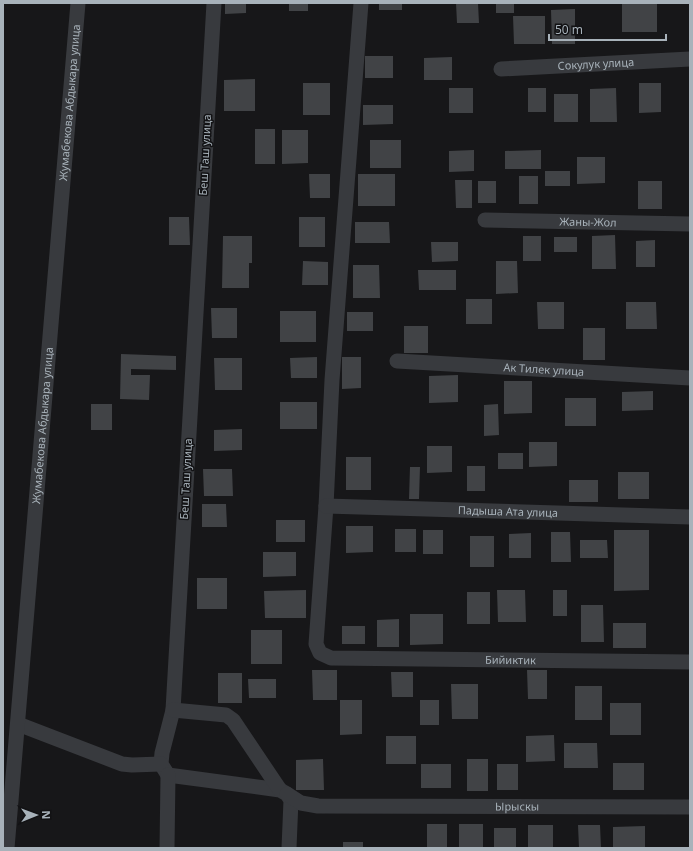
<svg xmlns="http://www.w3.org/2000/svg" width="693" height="851" viewBox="0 0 693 851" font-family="'Noto Sans',sans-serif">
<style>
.building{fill:#414346}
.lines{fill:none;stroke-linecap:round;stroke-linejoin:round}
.minor{stroke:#383a3e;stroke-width:15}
.labels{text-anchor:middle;stroke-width:3;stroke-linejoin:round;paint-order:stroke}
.street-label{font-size:11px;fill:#a8b2ba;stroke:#121214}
</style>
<rect width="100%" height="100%" fill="#171719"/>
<path class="building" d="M225,3H246V13L225,14Z
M289,3H308V11H289Z
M379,3H402V10H379Z
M456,3H478L479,23H457Z
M496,3H514V13H496Z
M622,4H657V32H622Z
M575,9V44H552L551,10Z
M513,16H545V44H514Z
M365,56H393V78H365Z
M452,57V80H424V58Z
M255,79V111H224V80Z
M303,83H330V115H303Z
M639,83H661V112L639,113Z
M449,88H473V113H449Z
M528,88H546V112H528Z
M616,88L617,122H590V89Z
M554,94H578V122H554Z
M363,105H393V124L363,125Z
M255,129H275V164H255Z
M282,130H308V163L282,164Z
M370,140H401V168H370Z
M474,150V171L449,172V151Z
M541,150V169H505V151Z
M577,157H605V183L577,184Z
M545,171H570V186H545Z
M309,174H330V198H310Z
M358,174H395V206H358Z
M519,176H538V204H519Z
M455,180H472V208H456Z
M478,181H496V203H478Z
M638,181H662V209H638Z
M169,217H189L190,245H169Z
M299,217H325V247H299Z
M355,222H389L390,243H355Z
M615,235L616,269H592V236Z
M223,236H252V263H249V288H222Z
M523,236H541V261H523Z
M554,237H577V252H554Z
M655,240V267H636V241Z
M431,242H458V261L432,262Z
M303,261L328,262V285H302Z
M496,261H517L518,293L496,294Z
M353,265H379L380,298H353Z
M418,270H456V290H419Z
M466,299H492V324H466Z
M537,302H564V329H538Z
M626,302H656L657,329H626Z
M211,308H237V338H212Z
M280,311H316V342H280Z
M347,312H373V331H347Z
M404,326H428V353H404Z
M583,328H605V360H583Z
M121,354L176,356V370L131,369V375H150L149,400L120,399Z
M317,357V378H291L290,358Z
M342,357H361V388L342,389Z
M214,358H242V390H215Z
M458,375V402L429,403V376Z
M504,381H532V413L504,414Z
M653,391V410L622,411V392Z
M565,398H596V426H565Z
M280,402H317V429H280Z
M91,404H112V430H91Z
M498,404L499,435L484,436V405Z
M242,429V450L214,451V430Z
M529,442H557V466L529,467Z
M427,446H452V472L427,473Z
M498,453H523V469H498Z
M346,457H371V490H346Z
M467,466H485V491H467Z
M410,467H420L419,499H409Z
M203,469H232L233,496H204Z
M618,472H649V499H618Z
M569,480H598V502H569Z
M202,504H226L227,527H202Z
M276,520H305V542H276Z
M346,526H373V552L346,553Z
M395,529H416V552H395Z
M423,530H443V554H423Z
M614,530H649V590L614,591Z
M551,532H570L571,562H551Z
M531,533V558H509V534Z
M470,536H494V567H470Z
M580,540H607L608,558H580Z
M263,552H296V576L263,577Z
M197,578H227V609H197Z
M306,590V618H265L264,591Z
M497,590H525L526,622H498Z
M553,590H567V616H553Z
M467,592H490V624H467Z
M581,605H603L604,642H581Z
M410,614H443V644L410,645Z
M399,619V647H377V620Z
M613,623H646V648H613Z
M342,626H365V644H342Z
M251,630H282V664H251Z
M312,670H337V700H313Z
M527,670H547V699H528Z
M391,672H413V697H392Z
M218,673H242V703H218Z
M248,679H276V698H249Z
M451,684H478V719H452Z
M575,686H602V720H575Z
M340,700H362V734L340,735Z
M420,700H439V725H420Z
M610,703H641V735H610Z
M554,735L555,761L526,762V736Z
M386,736H416V764H386Z
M564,743H597L598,768H564Z
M323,759L324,790H296V760Z
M467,759H488V791H467Z
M613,763H644V790H613Z
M421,764H451V788H421Z
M497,764H518V790H497Z
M427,824H447V848H427Z
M459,824H483V848H459Z
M528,825H553V848H528Z
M578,825H600L601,848H579Z
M645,826V848H613V827Z
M494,828H516V848H494Z
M343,842H363V848H343Z"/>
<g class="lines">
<g class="minor">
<path d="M214,3L173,710L162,753L161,764L168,775L280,790L287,794L291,800L289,848"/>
<path id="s1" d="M361,3L332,380L326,506L316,644L320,653L331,658L690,662"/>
<path id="s2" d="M501,69L690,59"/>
<path id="s3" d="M485,220L690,224"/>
<path id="s4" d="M397,361L690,378"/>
<path id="s5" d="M326,506L690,517"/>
<path d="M173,710L226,715L233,720L280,790"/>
<path d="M18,724L122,764L132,765L161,764"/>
<path id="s6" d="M287,794L301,803L318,806L690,807"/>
<path id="s7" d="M7,848L78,3"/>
<path d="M167,848L168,775"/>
</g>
</g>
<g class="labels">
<g class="street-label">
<text dy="4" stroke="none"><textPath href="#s2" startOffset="95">Сокулук улица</textPath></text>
<text dy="4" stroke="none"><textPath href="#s7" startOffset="748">Жумабекова Абдыкара улица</textPath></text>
<text transform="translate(205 155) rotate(-87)" y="4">Беш Таш улица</text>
<text dy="4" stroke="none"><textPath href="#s3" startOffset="103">Жаны-Жол</textPath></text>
<text dy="4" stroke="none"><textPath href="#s4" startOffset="147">Ак Тилек улица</textPath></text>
<text dy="4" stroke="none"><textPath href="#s7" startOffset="424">Жумабекова Абдыкара улица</textPath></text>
<text transform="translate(186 479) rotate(-87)" y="4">Беш Таш улица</text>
<text dy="4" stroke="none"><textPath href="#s5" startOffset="182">Падыша Ата улица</textPath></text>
<text dy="4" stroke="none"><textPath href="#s1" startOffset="844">Бийиктик</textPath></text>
<text dy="4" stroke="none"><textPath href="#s6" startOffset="233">Ырыскы</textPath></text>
</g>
</g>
<rect width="693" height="851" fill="none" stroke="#a8b2ba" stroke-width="8"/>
<g transform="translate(36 815) rotate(89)" stroke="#121214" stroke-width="3" paint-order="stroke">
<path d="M0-3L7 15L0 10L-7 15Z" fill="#a8b2ba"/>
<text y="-6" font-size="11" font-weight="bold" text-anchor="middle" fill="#a8b2ba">N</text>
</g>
<path d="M549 34v6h117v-6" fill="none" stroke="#a8b2ba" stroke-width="2"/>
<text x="555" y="34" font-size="12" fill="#a8b2ba" stroke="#121214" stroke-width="3" paint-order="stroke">50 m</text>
</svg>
